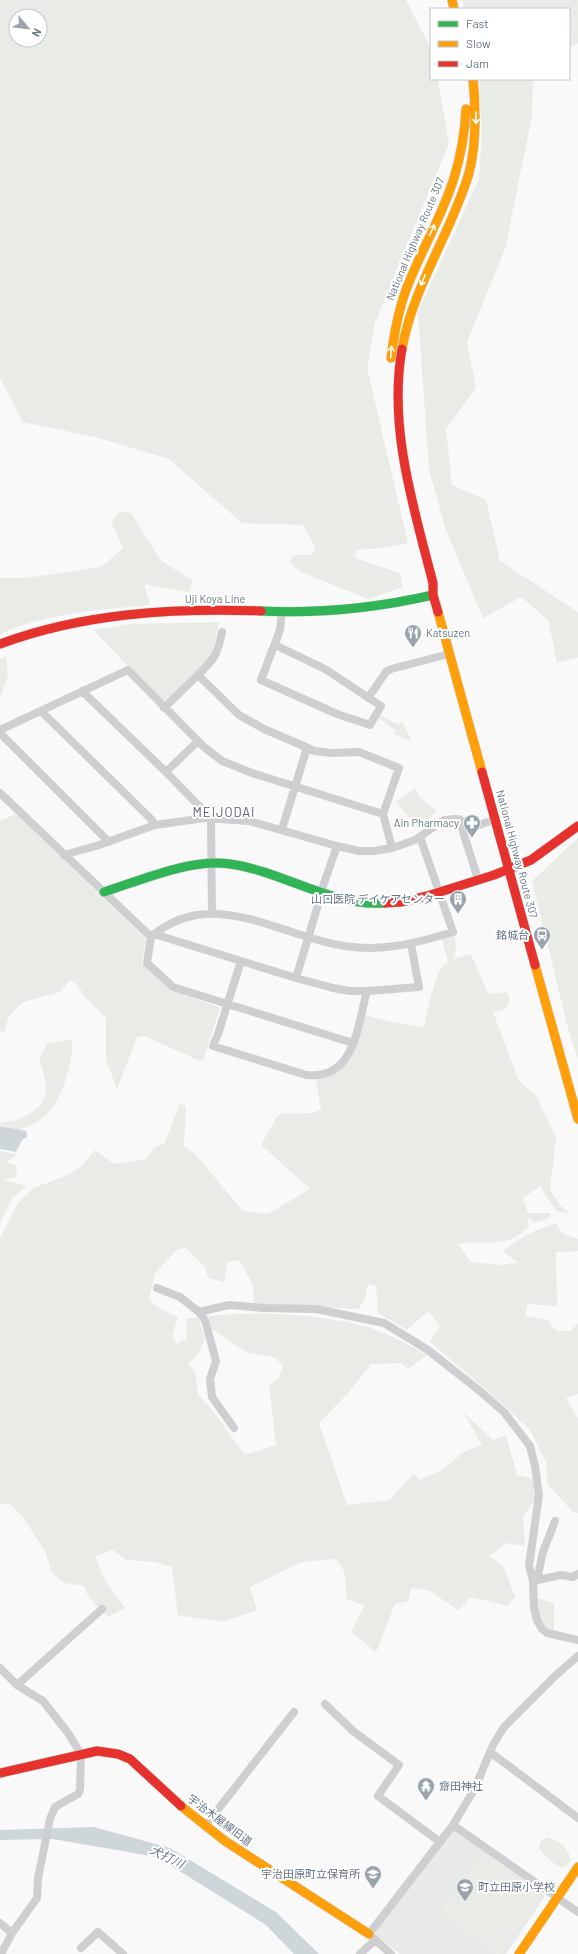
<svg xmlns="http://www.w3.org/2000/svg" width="578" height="1954" viewBox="0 0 578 1954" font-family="Barlow,'Noto Sans JP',sans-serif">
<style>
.built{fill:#e8e9e9}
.green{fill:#e8ebe6;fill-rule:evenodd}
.water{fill:#ced6d9}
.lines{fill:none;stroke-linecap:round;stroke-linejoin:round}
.fast-casing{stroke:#d5d6d7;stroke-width:10}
.slow-casing{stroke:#d5d6d7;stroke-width:10}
.jam-casing{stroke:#d5d6d7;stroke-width:10}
.street{stroke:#cecfd0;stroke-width:8}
.fast{stroke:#30b455;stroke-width:9}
.slow{stroke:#ff9f0a;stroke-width:9}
.jam{stroke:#e5322d;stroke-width:9}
.oneway{stroke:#fff}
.labels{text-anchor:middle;stroke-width:4;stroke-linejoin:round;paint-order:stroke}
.street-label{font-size:11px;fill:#657683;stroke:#fff}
.poi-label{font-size:11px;fill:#657683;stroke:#fff;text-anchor:end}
.water-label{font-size:12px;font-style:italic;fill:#60757c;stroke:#fff}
.quarter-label{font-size:13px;letter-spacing:1px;fill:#57646e;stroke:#fff}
</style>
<rect width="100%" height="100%" fill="#f9f9f9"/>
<path class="built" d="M455,1830L543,1894L545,1896L506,1954H400L376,1935V1931L451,1831Z"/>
<path class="green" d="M0,0H406L431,49V79H438L449,143L375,323L367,368L408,543L383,548L356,550L355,558L400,573L403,587L368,599L299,571L290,562L294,555H312L315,546L303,525L242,523L169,459L99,438L23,422L0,378ZM16,16H40V40H16Z
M462,0H578V43L569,48V9H464Z
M478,79H533L532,116L505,249L467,342L476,388L446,429L452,485L486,500L500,561L578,612V657L557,663L548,620L521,597L483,618L446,530L429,470L418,312L479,179L482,129Z
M120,512L131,513L160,560L193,581L189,592L144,584L150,605C100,610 46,613 0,634V578H26L101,567L123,548L111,522Z
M219,622L211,658L168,700H161L97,634L95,630L129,624Z
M6,656L8,676L0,698V659Z
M378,714L399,725L402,721L412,741L394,734L396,731L376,716Z
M416,788L419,797L437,811L419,828L396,802Z
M16,814L146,939L142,963L172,990L220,1008L203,1060L200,1061L145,1036L137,1037L117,1089L106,1060V1018L85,997L79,987L71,980L60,992L23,1002L9,1016L4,1032L0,1033V821Z
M578,838V1060L568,1028L532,881Z
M455,935L456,949L454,958L448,962L442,939Z
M471,954L488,994L507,992L510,1000L506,1009L493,1012L519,1081L536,1096L556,1137L550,1190L560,1205L570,1214L556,1211L540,1186L523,1198L528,1213H551L550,1218L534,1223L529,1218L527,1220L529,1227C525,1230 521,1234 517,1236C500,1247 477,1239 458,1244L471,1262L500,1265L518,1263L503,1251C519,1237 537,1230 556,1223L563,1234L578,1239V1251L556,1252L557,1306L528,1304L525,1316L548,1320L556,1331H570L578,1323V1394L566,1398L578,1419V1513L573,1512L548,1485L546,1462L530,1430L498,1400L430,1342L440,1326L428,1311L407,1330L378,1313L376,1286L368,1284L364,1301L358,1309L254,1304L253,1285L239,1260L227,1262L224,1282L208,1278L205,1267L186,1248L178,1249L155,1273L149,1298L155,1306L178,1317L172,1336L177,1344L187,1338L186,1319L198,1317L205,1339L198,1355L188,1363L195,1371L198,1395L210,1407L245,1455L276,1445L269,1385L278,1379L283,1367L276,1358L246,1352L210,1328L209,1316C258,1311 339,1314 384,1333C399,1339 413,1348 427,1355L408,1369L401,1363L371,1364L349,1392L319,1423L347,1505L389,1500L414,1474L420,1480L442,1470L464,1452L482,1445L463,1412L493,1440L506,1435L517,1475L534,1479L535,1500L523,1517L525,1546L506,1543L489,1556L503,1566L515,1596L508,1606L471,1597L458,1610L430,1591L411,1588L408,1601L395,1604L376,1652L351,1632L364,1606L347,1599L344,1571L336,1559L302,1562L250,1587L257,1610L224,1622L178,1615L172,1567L155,1562L126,1560L113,1550L95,1556L104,1579L125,1608L108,1617L88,1596L84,1586L65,1583L52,1573L45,1551L22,1516L9,1503L0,1505V1238L18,1203L33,1188L66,1176L82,1166L95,1150L114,1164L146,1159L155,1147L165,1143L180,1103L186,1107L184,1146L195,1154L243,1211L268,1214L310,1189L261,1145L276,1118L280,1114L312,1113L321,1110L316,1079C351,1077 356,1042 365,1015L391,1022L424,1027C426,1015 435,976 442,967C448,960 463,956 471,954Z
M67,1040H72C75,1058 61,1101 48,1113C42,1120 30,1127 21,1129C15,1130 6,1126 0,1125V1122C10,1122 18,1120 27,1115C53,1102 47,1081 39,1058L48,1043Z
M0,1151L16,1154L15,1157L6,1162L15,1165L17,1172L15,1178L3,1179L26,1186L12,1199L0,1223Z
M533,1597L554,1603V1635L542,1629Z
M548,1837C558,1841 569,1848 571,1860L566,1866L559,1867L546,1857L539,1848L541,1841Z
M483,1853L542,1896L500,1954H496L439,1912Z"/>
<path class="water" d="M0,1126L26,1131L27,1137L22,1140L16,1152L0,1149Z
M94,1827L170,1848L276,1912L319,1954H294L266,1925L157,1857L53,1839L0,1840V1830Z"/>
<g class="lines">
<g class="fast-casing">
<path id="fast" d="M261,611C320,614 376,608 433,595
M104,892C142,880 191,858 230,864C282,871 332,907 385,903"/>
</g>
<g class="slow-casing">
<path id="slow" d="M452,0L454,9
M402,349C413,286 451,234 469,173C477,142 476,110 473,79
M391,358C394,334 398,312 406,290C420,252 442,217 454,178C461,155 465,132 466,109
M438,612L482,772
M535,965L578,1119
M181,1806L225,1841L369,1934
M519,1954L578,1867"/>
</g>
<g class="jam-casing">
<path id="jam" d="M402,349C388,427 414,509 433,583V595L438,612
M0,644C84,613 172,608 261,611
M482,772L535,965
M385,903L401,902L427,896L494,875L531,860L578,826
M0,1773L97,1751L118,1754L130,1759L181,1806"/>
</g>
<path class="street" d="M275,645L325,669L381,706L370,725L337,714L261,680L280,630L282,611
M198,675C215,658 217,656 222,632
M82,691L166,772L202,809L205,818
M368,698L386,672L391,669L449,654
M164,708L198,675L239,715L264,729L315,751L331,753L359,752L399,768L383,814L392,848
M41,711L151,819L155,825
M0,730L128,670L204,747L222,761L252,773L383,814
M0,733L109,842
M166,772L198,741
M0,793L151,937
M211,819L212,913
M459,819L478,879
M282,829L307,748
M64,855L99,845L155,825L205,818L249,821L337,846L359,851H374L392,848L415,840L444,820L456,819L479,825L496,819
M321,892L337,846
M154,934L296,978L333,988L350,991H367L419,987L411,944
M241,961L218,1034L213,1046L306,1075C355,1080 357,1027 367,991
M296,978L322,892
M353,1043L173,987L147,963L151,937C212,884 280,937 345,946C383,952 416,943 453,932L420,837
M157,1288L180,1297L199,1312L229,1305L264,1308L316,1309L384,1323L428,1350L481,1392L504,1412L530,1446L535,1466L539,1495L529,1566L533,1581L534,1608L537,1620L542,1629L547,1633L578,1640
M199,1312L205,1320L216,1361L210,1379L212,1397L234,1428
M533,1581L538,1575L543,1552L555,1521
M533,1581L561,1575L573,1577L578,1574
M0,1668L17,1685L43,1701L68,1733L81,1754L80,1789L78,1794L55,1807L50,1819L38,1878L37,1898L12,1933L1,1954
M17,1685L102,1609
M325,1704L353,1731L399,1765L378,1796L440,1842
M490,1752L578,1818
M453,1825L578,1912
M205,1826L294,1712
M0,1923L12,1933
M81,1948L98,1932L123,1954
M360,1954L375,1940
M391,1954L369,1934L453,1825L475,1788L493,1745L504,1727L555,1676L578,1656"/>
<use href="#fast" class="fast"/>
<use href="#slow" class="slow"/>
<use href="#jam" class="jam"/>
</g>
<defs><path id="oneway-shaft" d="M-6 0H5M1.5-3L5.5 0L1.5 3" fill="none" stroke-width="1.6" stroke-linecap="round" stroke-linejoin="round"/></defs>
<g class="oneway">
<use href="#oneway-shaft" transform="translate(476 118) rotate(90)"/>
<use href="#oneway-shaft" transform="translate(432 230) rotate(-65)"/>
<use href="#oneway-shaft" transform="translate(423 280) rotate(113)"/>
<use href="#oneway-shaft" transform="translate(391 352) rotate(-86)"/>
</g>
<defs>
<g id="restaurant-pin" transform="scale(0.9)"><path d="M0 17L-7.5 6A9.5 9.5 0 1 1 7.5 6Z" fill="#99a4ac" stroke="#fff"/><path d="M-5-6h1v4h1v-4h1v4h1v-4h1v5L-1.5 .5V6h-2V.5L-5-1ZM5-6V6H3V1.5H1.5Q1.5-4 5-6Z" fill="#fff"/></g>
<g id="pharmacy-pin" transform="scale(0.9)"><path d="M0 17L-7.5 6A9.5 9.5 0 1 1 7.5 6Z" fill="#99a4ac" stroke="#fff"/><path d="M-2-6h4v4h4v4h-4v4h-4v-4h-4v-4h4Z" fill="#fff"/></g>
<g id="building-pin" transform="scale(0.9)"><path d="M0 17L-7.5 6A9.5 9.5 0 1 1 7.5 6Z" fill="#99a4ac" stroke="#fff"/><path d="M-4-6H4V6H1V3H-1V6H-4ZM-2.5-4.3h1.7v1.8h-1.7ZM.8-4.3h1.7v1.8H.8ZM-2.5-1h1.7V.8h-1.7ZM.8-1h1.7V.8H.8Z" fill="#fff"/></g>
<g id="bus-pin" transform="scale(0.9)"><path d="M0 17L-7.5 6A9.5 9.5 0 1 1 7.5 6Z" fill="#99a4ac" stroke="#fff"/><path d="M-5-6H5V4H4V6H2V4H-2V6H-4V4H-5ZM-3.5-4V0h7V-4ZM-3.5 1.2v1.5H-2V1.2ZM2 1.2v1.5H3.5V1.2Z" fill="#fff"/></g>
<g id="temple-pin" transform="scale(0.9)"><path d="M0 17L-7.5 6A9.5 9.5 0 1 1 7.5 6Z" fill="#99a4ac" stroke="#fff"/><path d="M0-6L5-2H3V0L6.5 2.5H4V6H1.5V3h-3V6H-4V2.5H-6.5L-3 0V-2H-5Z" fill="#fff"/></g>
<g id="school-pin" transform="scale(0.9)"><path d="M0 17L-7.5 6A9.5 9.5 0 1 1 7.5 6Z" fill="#99a4ac" stroke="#fff"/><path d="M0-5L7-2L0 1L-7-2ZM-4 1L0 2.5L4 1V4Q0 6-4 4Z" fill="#fff"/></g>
</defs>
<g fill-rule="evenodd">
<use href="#restaurant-pin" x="413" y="633"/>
<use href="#pharmacy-pin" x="472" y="823"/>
<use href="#building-pin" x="458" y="899"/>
<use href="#bus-pin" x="542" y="935"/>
<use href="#temple-pin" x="426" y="1786"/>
<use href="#school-pin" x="373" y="1874"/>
<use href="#school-pin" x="465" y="1887"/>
</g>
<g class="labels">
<g class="street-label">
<text transform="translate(415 239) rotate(-67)" y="4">National Highway Route 307</text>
<text x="215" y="603">Uji Koya Line</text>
<text transform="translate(517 854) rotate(75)" y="4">National Highway Route 307</text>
<text transform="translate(220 1820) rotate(37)" y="4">宇治木屋線旧道</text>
</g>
<g class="poi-label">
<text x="426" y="637" text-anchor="start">Katsuzen</text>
<text x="459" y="827">Ain Pharmacy</text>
<text x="445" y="903">山口医院 デイケアセンター</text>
<text x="529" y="939">銘城台</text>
<text x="439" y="1790" text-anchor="start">齋田神社</text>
<text x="360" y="1878">宇治田原町立保育所</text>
<text x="478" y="1891" text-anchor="start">町立田原小学校</text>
</g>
<g class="water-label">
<text transform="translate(167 1857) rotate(26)" y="4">犬打川</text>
</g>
<g class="quarter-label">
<text x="224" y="817">MEIJODAI</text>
</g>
</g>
<rect x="430" y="8" width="140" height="72" fill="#ffffff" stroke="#c1c8cd"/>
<rect x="438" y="21" width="20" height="6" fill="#30b455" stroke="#c1c8cd"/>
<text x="466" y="28" font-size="12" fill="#657683">Fast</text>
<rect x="438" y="41" width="20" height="6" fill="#ff9f0a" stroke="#c1c8cd"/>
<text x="466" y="48" font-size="12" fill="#657683">Slow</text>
<rect x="438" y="61" width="20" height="6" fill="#e5322d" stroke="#c1c8cd"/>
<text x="466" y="68" font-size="12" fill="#657683">Jam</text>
<g transform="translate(28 28) rotate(118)"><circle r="19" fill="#ffffff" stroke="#c1c8cd"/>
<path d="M0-3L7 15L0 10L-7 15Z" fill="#99a4ac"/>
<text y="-6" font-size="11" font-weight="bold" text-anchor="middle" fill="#657683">N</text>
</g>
</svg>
